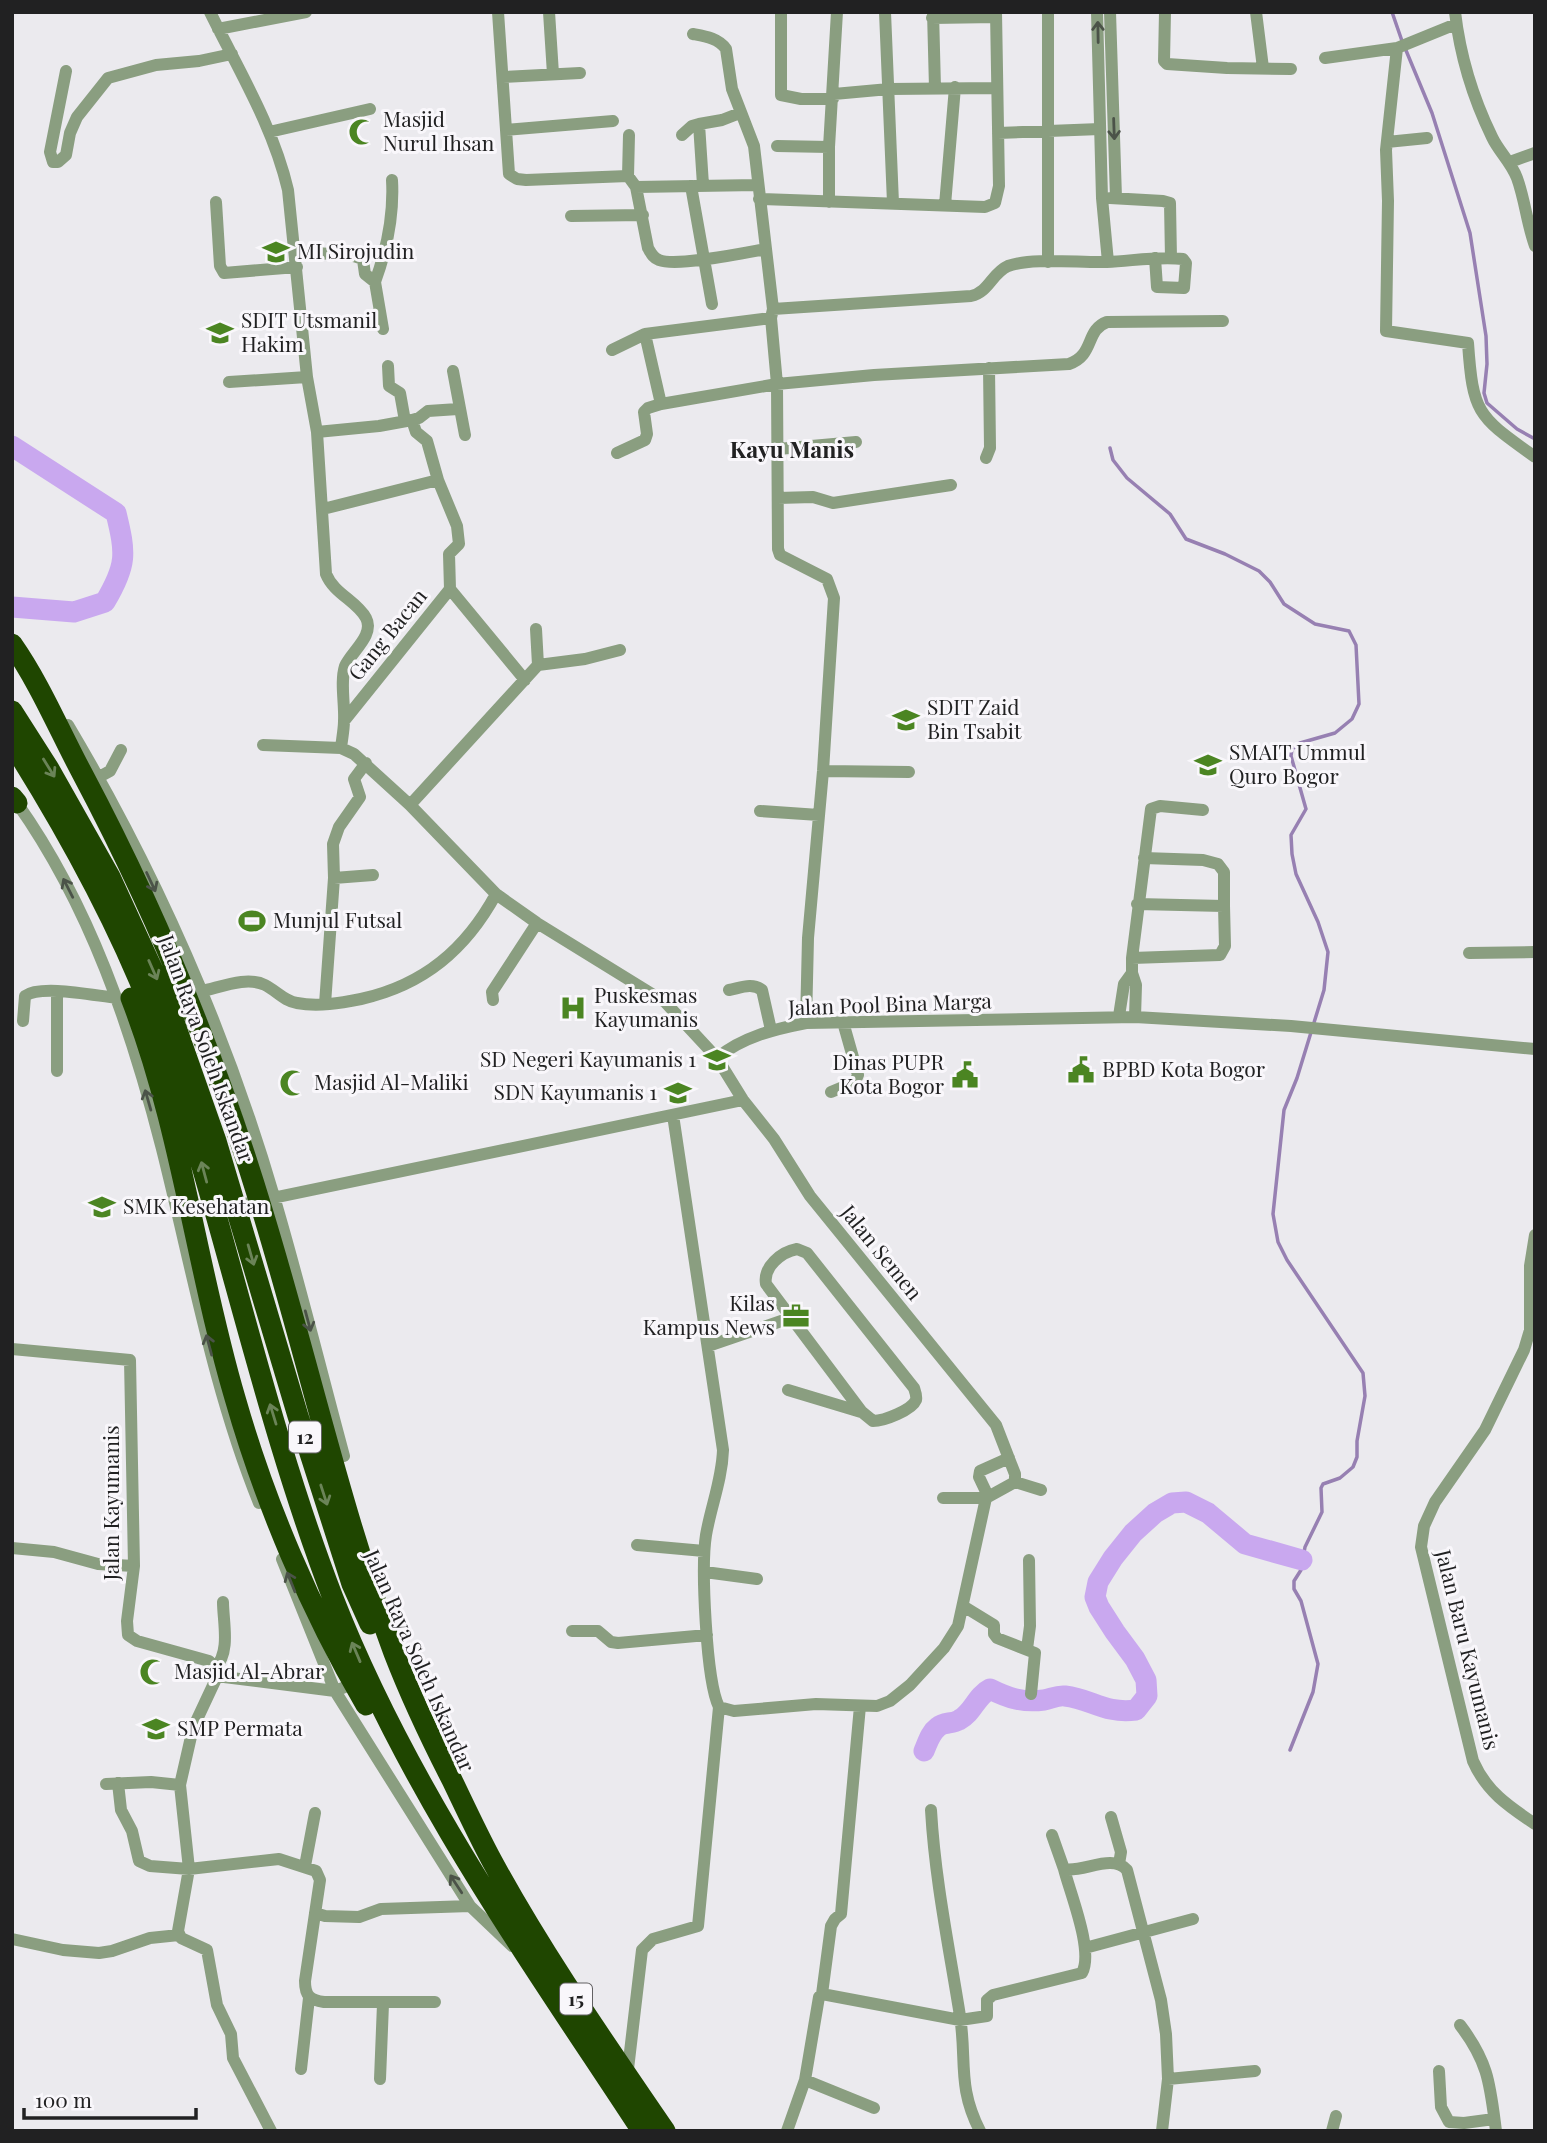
<svg xmlns="http://www.w3.org/2000/svg" width="1547" height="2143" viewBox="0 0 1547 2143" font-family="'Playfair Display',serif">
<style>
.lines{fill:none;stroke-linecap:round;stroke-linejoin:round}
.stream{stroke:#9780b2;stroke-width:3.5}
.river{stroke:#c9a8ef;stroke-width:21}
.street{stroke:#8a9e80;stroke-width:12}
.highway{stroke:#1f4600;stroke-width:21}
.oneway{stroke:#4b5348}
.oneway2{stroke:#6b8458}
.labels{text-anchor:middle;stroke-width:6;stroke-linejoin:round;paint-order:stroke}
.shield{fill:#f9f7fb;stroke:#626163;stroke-width:2}
.shield-label{font-size:19px;font-weight:bold;fill:#212122}
.poi-label{font-size:21px;fill:#212122;stroke:#f9f7fb;text-anchor:start}
.street-label{font-size:21px;fill:#212122;stroke:#f9f7fb}
.neighbourhood-label{font-size:23px;font-weight:bold;fill:#212122;stroke:#f9f7fb}
</style>
<rect width="100%" height="100%" fill="#ebeaee"/>
<g class="lines">
<path class="stream" d="M1392,12L1402,41
M1405,48L1432,113L1470,233L1486,336L1487,364L1484,393L1487,403L1517,429L1535,439
M1110,448L1113,460L1127,478L1170,514L1186,539L1225,554L1259,571L1270,582L1284,604L1315,624L1349,631L1356,645L1359,704L1352,719L1335,733L1300,743L1292,749L1291,756L1306,809L1291,835L1292,854L1296,874L1318,922L1328,952L1324,990L1297,1078L1284,1110L1273,1214L1278,1242L1287,1260L1363,1373L1365,1396L1357,1441V1457L1353,1467L1340,1478L1323,1484L1321,1488L1322,1512L1305,1547L1301,1570L1294,1581V1589L1301,1601L1318,1664L1313,1692L1290,1750"/>
<path class="river" d="M12,446L116,513C126,554 127,565 105,602L74,612L12,607
M924,1751C928,1742 930,1733 938,1727C944,1722 952,1724 959,1720C973,1713 976,1696 990,1689C1008,1698 1023,1703 1044,1700C1051,1699 1057,1695 1065,1696C1092,1699 1104,1714 1136,1710L1147,1696L1146,1680L1135,1659L1115,1632L1099,1607L1095,1597L1098,1582L1113,1558L1133,1533L1155,1513L1172,1503L1186,1502L1208,1513L1245,1544L1302,1560"/>
<path class="street" d="M210,12C239,71 273,126 288,190L307,377L317,432L326,574C334,594 357,601 366,618C375,635 351,652 345,666C340,682 345,704 344,721C344,729 342,739 341,748
M498,12L509,174L517,179L526,180L628,176
M549,12L553,74
M781,12V95L801,99H833
M885,12L893,203
M933,12L935,88
M1048,12V262
M1097,12L1102,198L1108,262
M1110,12L1116,198
M1165,12L1164,61L1167,64L1227,68L1291,69
M1256,12L1263,68
M1455,12C1460,55 1473,98 1492,137C1499,152 1511,162 1517,178C1525,200 1527,224 1535,246
M932,18L996,17
M218,29L306,12
M693,34C704,36 719,38 726,49L732,89L754,146L773,309L771,318L777,384L778,549L780,555L827,579L834,598L823,771L808,938L806,1023
M1397,48L1386,150L1388,201L1386,331L1468,343C1473,415 1478,416 1535,457
M1325,58L1397,48L1456,24
M66,71L50,152L53,162H58L66,155L70,133L77,117L108,78L156,65L199,61L232,54
M503,77L580,73
M834,94L889,89L996,88
M506,130L613,121
M269,132L370,109
M998,133L1100,129
M629,135L628,176L636,187L757,185
M682,135L692,126L699,124
M1387,142L1427,138
M777,146L829,147
M1510,162L1535,153
M703,185L699,124L722,120L740,113
M691,186L712,304
M636,187L648,248C651,253 653,258 659,260C677,267 744,253 766,249
M1110,198L1163,201L1170,203L1171,258
M759,199L985,207L995,203L999,186L996,12
M216,202L220,266L224,273L297,267
M829,202V147L837,12
M945,205L955,87
M571,216L643,215
M295,254C312,254 351,251 363,260L365,274L375,282L383,329
M375,282C387,249 394,215 392,180
M773,309L971,296C989,292 992,273 1008,266C1033,257 1079,263 1107,262C1132,261 1158,256 1183,259L1186,263L1184,288L1157,287L1155,258
M771,318L645,334L661,404L777,384L874,375L1069,364C1095,355 1085,330 1107,322L1223,321
M612,350L645,334
M388,366L389,386L400,393L405,421
M453,371L465,435
M229,382L307,377
M412,420L419,418L428,411L458,409
M317,432L379,426L412,420L416,432L427,441L438,480
M778,449L856,442
M617,453L645,440L647,434L644,412L648,408L661,404
M986,458L990,448L989,368
M778,498L813,497L833,503L951,485
M323,509L438,480L457,526L459,544L449,554L450,589L344,721
M450,589L525,680
M536,629L538,665
M68,725C156,873 227,1035 275,1200C300,1285 321,1371 344,1456L327,1458
M263,745L341,748L354,754L410,805L496,894L537,923L665,1002L717,1058
M823,771L909,772
M99,777L110,771L121,750
M17,803C90,906 131,1028 162,1149C192,1268 213,1389 259,1503
M410,805L538,665L585,659L620,650
M760,811L819,815
M334,878L373,875
M1137,904L1224,906V872L1218,864L1203,860L1144,858
M1469,953L1535,952
M1132,958L1220,955L1225,946L1224,906
M729,990C740,988 752,982 762,990L771,1030
M202,991C221,987 247,976 265,985C277,991 284,1001 297,1003C318,1007 341,1003 361,999C424,985 466,949 496,894
M57,992V1071
M493,1000L492,992L537,923
M325,1004L334,878L333,844L339,827L360,797L354,779L366,763
M1119,1016L1124,984L1132,973
M1135,1017L1136,985L1132,973V958L1151,809L1160,806L1203,810
M23,1021L25,996C41,984 96,996 117,998
M831,1092L855,1082L858,1075L843,1022
M230,1207L743,1100
M1535,1235L1530,1266V1330L1524,1350L1485,1430L1435,1502L1424,1526L1421,1547L1473,1761C1486,1791 1508,1806 1535,1824
M797,1249L807,1253L914,1388C915,1391 917,1396 916,1400C912,1410 884,1421 873,1421L862,1412L766,1284C763,1267 781,1252 797,1249Z
M708,1346L790,1318
M12,1349L130,1360L134,1566L127,1621L128,1635L137,1641L209,1661L215,1668V1681L193,1728L180,1785L189,1869L178,1931L181,1938L207,1950L217,2005L231,2034L233,2058L271,2131
M788,1390L861,1412
M1015,1482L1041,1490
M988,1496L979,1477L980,1471L1009,1458
M943,1498H986
M637,1545L704,1551
M12,1548L54,1552L98,1564L134,1566
M282,1559L335,1691L470,1906L512,1946
M705,1572L757,1579
M963,1606L994,1625V1634L997,1638L1035,1653L1031,1694
M572,1631H598L611,1642L618,1643L707,1635
M1027,1649L1030,1626L1029,1560
M215,1668C231,1652 223,1622 223,1602
M216,1676L335,1691L360,1681
M719,1707L734,1711L816,1704L877,1706L890,1701L910,1685L944,1648L958,1626L986,1498L1015,1482V1474L996,1425L810,1196L774,1139L743,1100L717,1058C742,1037 775,1029 806,1023L1135,1017L1291,1026L1535,1049
M118,1783L121,1810L132,1831L139,1861L150,1866L189,1869L279,1859L316,1871L320,1880L305,1981C305,1996 310,2000 324,2002H435
M106,1784L151,1782L180,1785
M931,1810C935,1880 949,1947 960,2016C967,2061 957,2086 980,2131
M1111,1817L1121,1852L1119,1864
M1052,1835L1064,1869C1083,1873 1112,1853 1127,1870L1161,2000L1166,2034L1168,2079L1162,2131
M305,1866L315,1813
M315,1913L325,1916L359,1917L381,1909L470,1906
M12,1939L63,1950L99,1953L112,1951L150,1938L179,1935
M1085,1948L1193,1919
M822,1994L831,1926L835,1919L841,1914L860,1706
M1460,2025C1489,2063 1490,2085 1496,2131
M301,2069L309,1998
M628,2069L642,1950L653,1939L698,1926L719,1707C706,1681 701,1566 706,1535C711,1506 722,1480 723,1450L673,1115
M1439,2071L1441,2107L1449,2122L1464,2123L1494,2119
M380,2079L383,2004
M1168,2079L1255,2071
M805,2080L874,2108
M787,2131L805,2080L819,1997L822,1994L960,2020L987,2016V2000L993,1995L1082,1973C1094,1951 1070,1893 1064,1869
M1332,2131L1336,2116"/>
<path class="highway" d="M12,644C40,684 59,730 82,773C157,914 217,1060 263,1213C308,1360 340,1509 394,1653C411,1697 431,1739 452,1780C465,1807 478,1835 492,1861C543,1955 605,2043 665,2131
M12,711L49,769L110,877L166,999L216,1141L298,1416L352,1584L370,1624
M12,743C65,827 115,917 151,1009C177,1076 196,1146 216,1215C252,1343 285,1474 333,1598C408,1790 530,1960 642,2131
M12,797L17,803
M131,998C181,1126 196,1266 235,1398C265,1503 311,1611 366,1705"/>
</g>
<defs><path id="oneway-shaft" d="M-6 0H5M1.5-3L5.5 0L1.5 3" fill="none" stroke-width="1.6" stroke-linecap="round" stroke-linejoin="round" transform="scale(1.75)"/></defs>
<g class="oneway">
<use href="#oneway-shaft" transform="translate(1098 32) rotate(-91)"/>
<use href="#oneway-shaft" transform="translate(1114 129) rotate(88)"/>
<use href="#oneway-shaft" transform="translate(151 882) rotate(65)"/>
<use href="#oneway-shaft" transform="translate(68 888) rotate(-117)"/>
<use href="#oneway-shaft" transform="translate(148 1100) rotate(-106)"/>
<use href="#oneway-shaft" transform="translate(308 1321) rotate(75)"/>
<use href="#oneway-shaft" transform="translate(209 1345) rotate(-105)"/>
<use href="#oneway-shaft" transform="translate(291 1582) rotate(-112)"/>
<use href="#oneway-shaft" transform="translate(456 1884) rotate(-123)"/>
</g>
<g class="oneway2">
<use href="#oneway-shaft" transform="translate(49 768) rotate(58)"/>
<use href="#oneway-shaft" transform="translate(153 970) rotate(66)"/>
<use href="#oneway-shaft" transform="translate(204 1172) rotate(-105)"/>
<use href="#oneway-shaft" transform="translate(251 1255) rotate(74)"/>
<use href="#oneway-shaft" transform="translate(273 1414) rotate(-107)"/>
<use href="#oneway-shaft" transform="translate(324 1495) rotate(72)"/>
<use href="#oneway-shaft" transform="translate(356 1652) rotate(-113)"/>
</g>
<defs>
<g id="mosque-bare" transform="scale(2.1)"><path d="M3.5-4.9A6 6 0 1 0 3.5 4.9A5 5 0 1 1 3.5-4.9Z" fill="#4b8522" stroke="#f9f7fb" stroke-width="2.5" paint-order="stroke"/></g>
<g id="school-bare" transform="scale(2.1)"><path d="M0-5L7-2L0 1L-7-2ZM-4 1L0 2.5L4 1V4Q0 6-4 4Z" fill="#4b8522" stroke="#f9f7fb" stroke-width="2.5" paint-order="stroke"/></g>
<g id="stadium-bare" transform="scale(2.1)"><path d="M0-5a6.5 5 0 1 0 0 10a6.5 5 0 1 0 0-10ZM-3.5-1.8h7v3.6h-7Z" fill="#4b8522" stroke="#f9f7fb" stroke-width="2.5" paint-order="stroke"/></g>
<g id="hospital-bare" transform="scale(2.1)"><path d="M-5-5h3v3.5h4V-5h3V5h-3V1.5h-4V5h-3Z" fill="#4b8522" stroke="#f9f7fb" stroke-width="2.5" paint-order="stroke"/></g>
<g id="civic-bare" transform="scale(2.1)"><path d="M-.6-6.5H3V-4.5H.6V-3L4-1V1h2V6H-6V1h2V-1L-.6-3ZM-1.2 2.5V6h2.4V2.5Z" fill="#4b8522" stroke="#f9f7fb" stroke-width="2.5" paint-order="stroke"/></g>
<g id="office-bare" transform="scale(2.1)"><path d="M-6-3h4V-5.5h4V-3h4V5H-6ZM-1-4.5V-3h2v-1.5ZM-6 0V1H6V0Z" fill="#4b8522" stroke="#f9f7fb" stroke-width="2.5" paint-order="stroke"/></g>
</defs>
<g fill-rule="evenodd">
<use href="#mosque-bare" x="362" y="132"/>
<use href="#school-bare" x="276" y="252"/>
<use href="#school-bare" x="220" y="333"/>
<use href="#school-bare" x="906" y="720"/>
<use href="#school-bare" x="1208" y="765"/>
<use href="#stadium-bare" x="252" y="921"/>
<use href="#hospital-bare" x="573" y="1008"/>
<use href="#school-bare" x="717" y="1060"/>
<use href="#civic-bare" x="1081" y="1070"/>
<use href="#civic-bare" x="965" y="1075"/>
<use href="#mosque-bare" x="293" y="1083"/>
<use href="#school-bare" x="678" y="1093"/>
<use href="#school-bare" x="102" y="1207"/>
<use href="#office-bare" x="796" y="1316"/>
<use href="#mosque-bare" x="153" y="1672"/>
<use href="#school-bare" x="156" y="1729"/>
</g>
<g class="labels">
<g class="shield">
<rect x="289" y="1421.5" width="32" height="31" rx="5"/>
<rect x="560" y="1983.5" width="32" height="31" rx="5"/>
</g>
<g class="shield-label">
<text x="305" y="1444">12</text>
<text x="576" y="2006">15</text>
</g>
<g class="poi-label">
<text x="383" y="127">Masjid<tspan x="383" dy="24">Nurul Ihsan</tspan></text>
<text x="297" y="259">MI Sirojudin</text>
<text x="241" y="328">SDIT Utsmanil<tspan x="241" dy="24">Hakim</tspan></text>
<text x="927" y="715">SDIT Zaid<tspan x="927" dy="24">Bin Tsabit</tspan></text>
<text x="1229" y="760">SMAIT Ummul<tspan x="1229" dy="24">Quro Bogor</tspan></text>
<text x="273" y="928">Munjul Futsal</text>
<text x="594" y="1003">Puskesmas<tspan x="594" dy="24">Kayumanis</tspan></text>
<text x="696" y="1067" text-anchor="end">SD Negeri Kayumanis 1</text>
<text x="944" y="1070" text-anchor="end">Dinas PUPR<tspan x="944" dy="24">Kota Bogor</tspan></text>
<text x="1102" y="1077">BPBD Kota Bogor</text>
<text x="314" y="1090">Masjid Al-Maliki</text>
<text x="657" y="1100" text-anchor="end">SDN Kayumanis 1</text>
<text x="123" y="1214">SMK Kesehatan</text>
<text x="775" y="1311" text-anchor="end">Kilas<tspan x="775" dy="24">Kampus News</tspan></text>
<text x="174" y="1679">Masjid Al-Abrar</text>
<text x="177" y="1736">SMP Permata</text>
</g>
<g class="street-label">
<text transform="translate(388 635) rotate(-51)" y="7">Gang Bacan</text>
<text transform="translate(890 1005) rotate(-2)" y="7">Jalan Pool Bina Marga</text>
<text transform="translate(206 1049) rotate(70)" y="7">Jalan Raya Soleh Iskandar</text>
<text transform="translate(881 1253) rotate(51)" y="7">Jalan Semen</text>
<text transform="translate(112 1503) rotate(-90)" y="7">Jalan Kayumanis</text>
<text transform="translate(1467 1650) rotate(76)" y="7">Jalan Baru Kayumanis</text>
<text transform="translate(419 1661) rotate(66)" y="7">Jalan Raya Soleh Iskandar</text>
</g>
<g class="neighbourhood-label">
<text x="792" y="458">Kayu Manis</text>
</g>
</g>
<rect width="1547" height="2143" fill="none" stroke="#212122" stroke-width="28"/>
<path d="M24 2108v10h172v-10" fill="none" stroke="#212122" stroke-width="3.5"/>
<text x="35" y="2108" font-size="21" fill="#212122" stroke="#f9f7fb" stroke-width="5" paint-order="stroke">100 m</text>
</svg>
